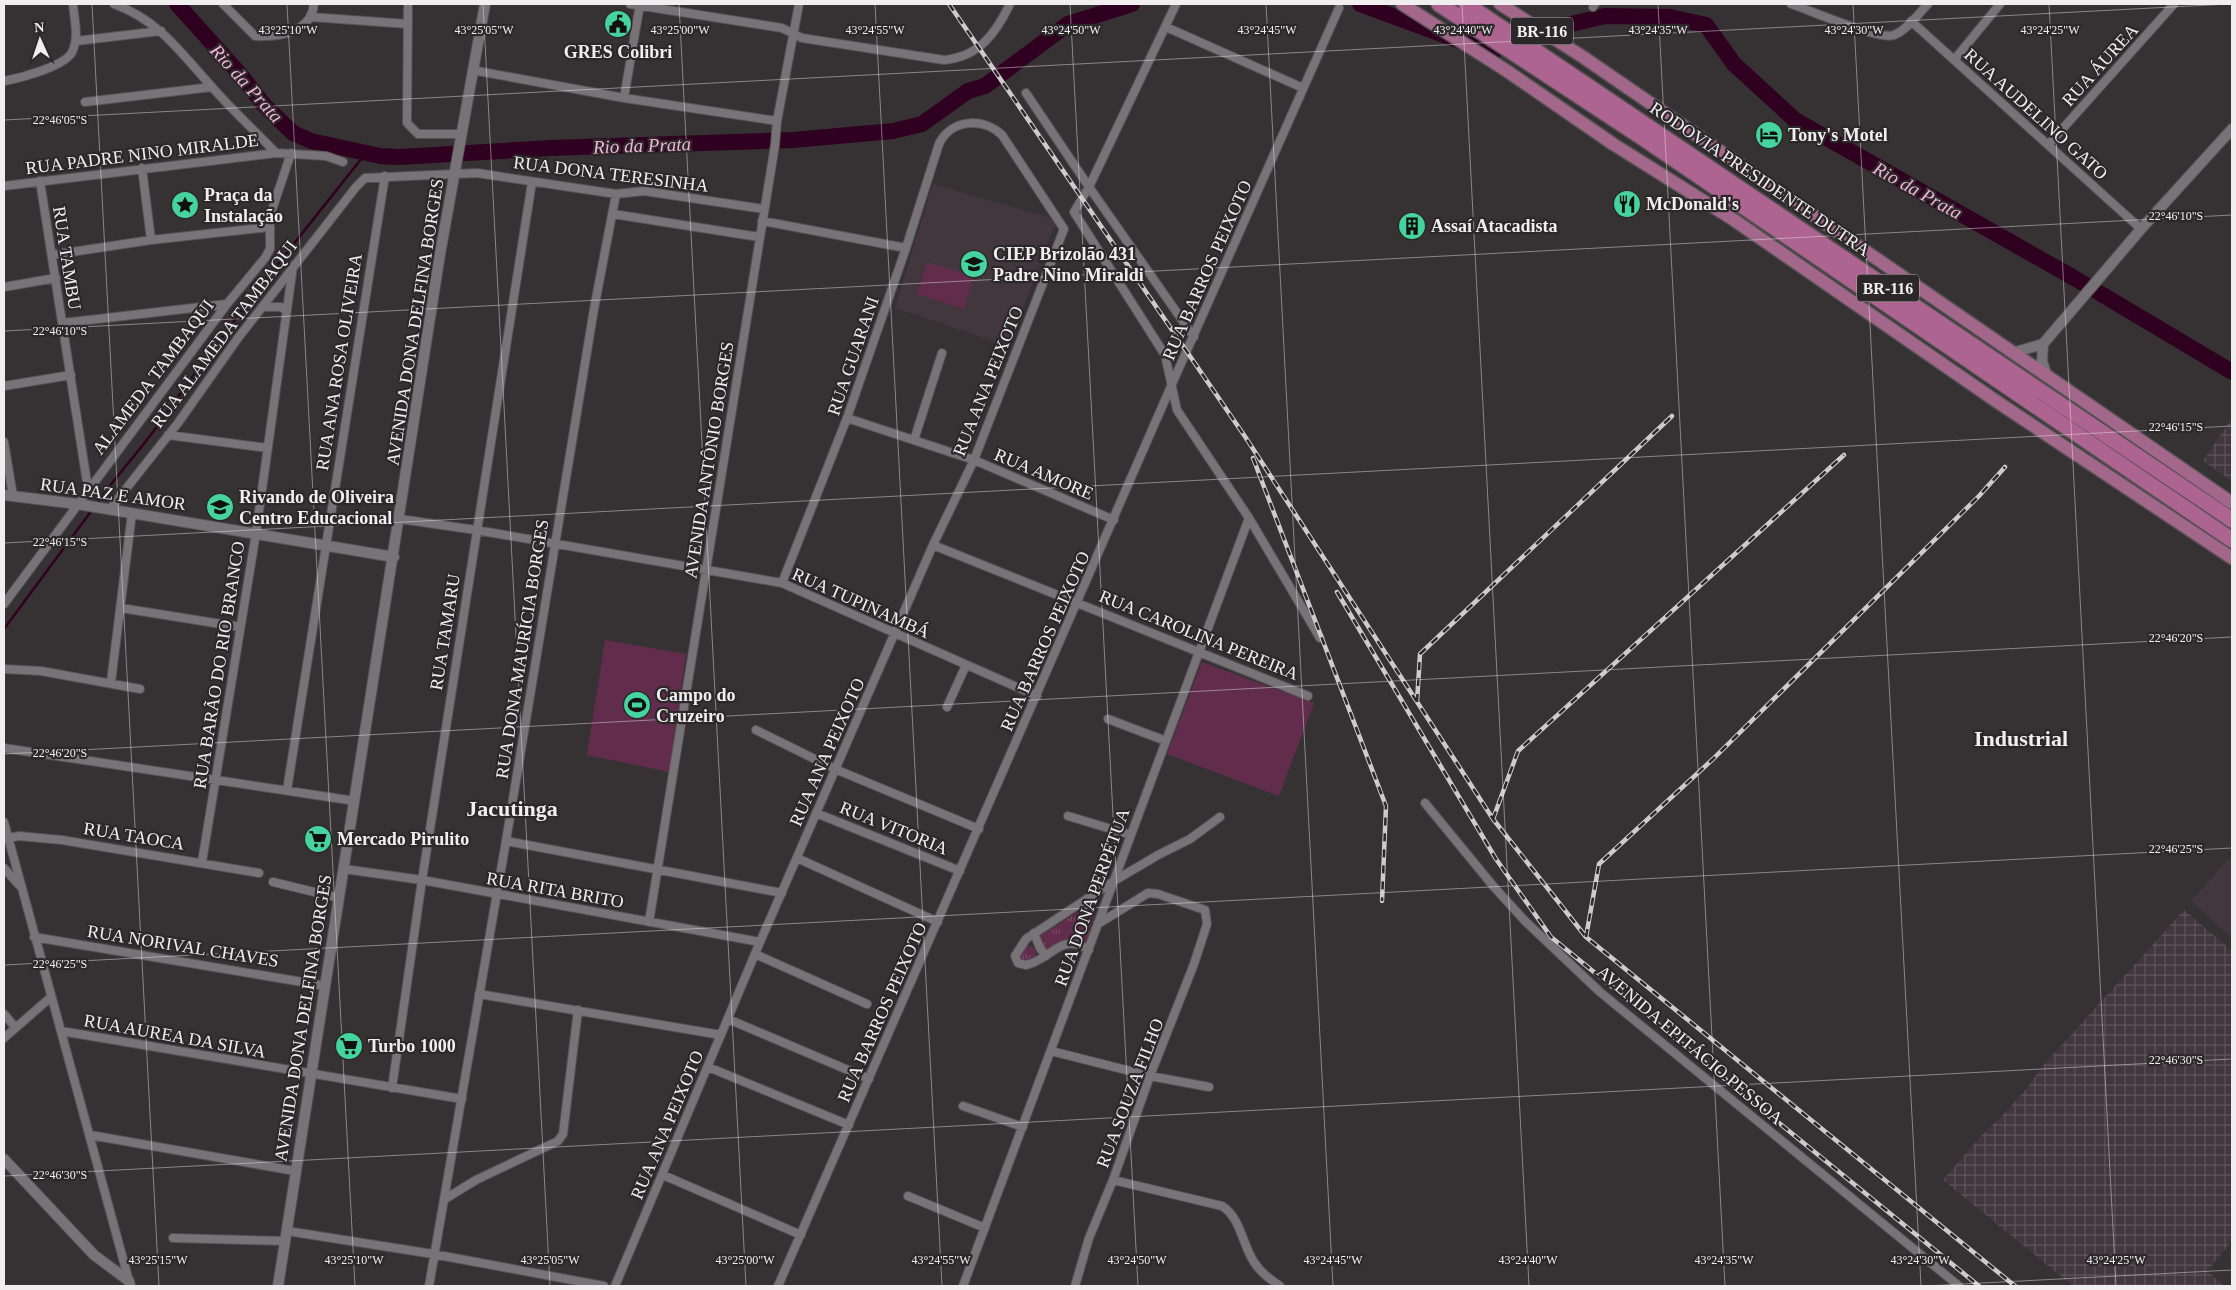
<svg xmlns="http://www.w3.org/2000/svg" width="2236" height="1290" viewBox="0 0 2236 1290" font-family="Georgia,serif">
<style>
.built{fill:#42373d}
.industrial{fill:url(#industrial-grid)}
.grass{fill:url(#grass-tufts)}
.garden{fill:#622c4d}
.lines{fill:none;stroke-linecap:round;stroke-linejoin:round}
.stream{stroke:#300021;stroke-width:2.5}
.river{stroke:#300021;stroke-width:16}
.minor-casing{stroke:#555153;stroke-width:10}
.tertiary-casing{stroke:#555153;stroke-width:12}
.trunk-casing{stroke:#555153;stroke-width:15}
.motorway-casing{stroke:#555153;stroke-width:18}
.minor{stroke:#787376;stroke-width:8}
.tertiary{stroke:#787376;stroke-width:10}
.trunk{stroke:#a3678b;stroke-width:12}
.motorway{stroke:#ae6490;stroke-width:15}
.rail-casing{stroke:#cecbcd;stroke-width:4.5}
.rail{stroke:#2c282a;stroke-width:2.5;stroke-dasharray:8;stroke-linecap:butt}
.ticks{fill:none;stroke:#f1eef0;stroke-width:1;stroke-opacity:0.45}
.labels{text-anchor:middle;stroke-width:4.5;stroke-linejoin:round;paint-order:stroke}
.shield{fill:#2c282a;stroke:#b6b3b5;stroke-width:1}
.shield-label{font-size:16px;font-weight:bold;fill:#f1eef0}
.poi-label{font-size:18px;font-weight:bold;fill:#f1eef0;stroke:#2c282a;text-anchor:start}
.street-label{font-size:18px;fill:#f1eef0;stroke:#2c282a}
.water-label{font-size:19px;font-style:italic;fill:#f3b2d7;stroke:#2c282a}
.district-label{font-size:22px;font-weight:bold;fill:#f1eef0;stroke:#2c282a}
.ticks-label{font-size:12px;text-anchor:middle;fill:#f1eef0;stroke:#2c282a;stroke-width:4.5;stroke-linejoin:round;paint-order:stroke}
</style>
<defs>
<pattern id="industrial-grid" width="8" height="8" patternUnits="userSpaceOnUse" patternTransform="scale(1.25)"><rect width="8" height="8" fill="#42373d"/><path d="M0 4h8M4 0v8" fill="none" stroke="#5e5459"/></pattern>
<pattern id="grass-tufts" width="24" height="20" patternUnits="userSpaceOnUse" patternTransform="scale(1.25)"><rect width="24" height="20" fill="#622c4d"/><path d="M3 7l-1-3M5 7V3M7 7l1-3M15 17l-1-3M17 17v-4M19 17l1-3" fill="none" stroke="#794b67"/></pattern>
</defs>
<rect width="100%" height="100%" fill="#363234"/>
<path class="built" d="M933,184L1057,220L1008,346L895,308Z
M2232,855V938L2191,901Z"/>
<path class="industrial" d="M2232,418V481L2203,461Z
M2184,910L2232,951V1241L2207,1271L2224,1286H2073L1943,1180L1982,1135L2002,1116L2028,1087L2042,1067Z"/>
<path class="grass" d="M1100,898L1085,945C1068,934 1061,950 1045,951L1039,939L1040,936Z
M1020 954a8 8 0 1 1 16 0a8 8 0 1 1-16 0Z"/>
<path class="garden" d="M927,262L974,276L964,309L917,294Z
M605,640L686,654L669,772L587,755Z
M1202,662L1314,703L1279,796L1167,754Z"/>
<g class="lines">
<path class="stream" d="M97,503C116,476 139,452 158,425C223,332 295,242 366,153
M4,629L92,510"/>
<path class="river" d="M177,4L239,73L264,105L293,133L311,141L380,156L400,157L550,148L793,140L893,131L922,124L968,91L985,86L1068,24L1132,4
M1360,4L1490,52L1546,30L1605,16L1670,17L1706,25L1734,64L1795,120L2076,279L2232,372"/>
<g class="minor-casing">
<path id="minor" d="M114,4C160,21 180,52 212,87C232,110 255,131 276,153
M223,4L255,36C279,37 311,33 314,4
M408,4L407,123L418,134H462
M630,4L782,28L802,38L944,60C979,57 996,33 1010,4
M1176,4L1089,187L1074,212L1165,355L1177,410L1249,518L1320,638
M1791,4C1810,10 1879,41 1894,35C1907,30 1919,13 1928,4
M1593,7L1595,4
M311,17L408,24
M1911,21L2141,229
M1166,27L1303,88
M76,41L161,31
M1954,60L2000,4
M472,70L624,98L777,121
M4,81C20,78 68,66 73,50C79,36 74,18 73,4
M1026,93L1089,187L1194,337
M624,98L640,4
M85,102L212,87
M2048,145L2174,4
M142,168L151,240
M40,181L88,489
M4,186L276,153L326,156L343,162
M613,214L759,237
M762,221L906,248
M52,255L151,240L269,227
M4,287L56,278
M262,307H281L287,311
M63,323L227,304
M4,386L71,375
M847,418L974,460L1114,520
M168,435L268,448
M914,440L942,353
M4,442L13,496
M110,509L178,423L238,338L356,187L365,178L477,173L616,194L644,191L764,209
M400,519L476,530L782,583L1037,696
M933,545L1308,696
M4,604L227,304L265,258L270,249V216L291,153
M121,608L240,627
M4,669L41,671L140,689
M111,682L132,513
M947,707L966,665
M1108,719L1166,741
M756,730L835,769L979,829
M4,748L355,801
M287,790L385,176
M1425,803L1494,887L1525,921L1600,992L1959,1286
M816,813L960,871
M1068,816L1131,835
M4,822L129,1281
M4,839L19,836L62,840L259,873
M506,841L782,893
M797,858L938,922
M202,862L256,533L293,266
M4,868L19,885
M344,869L422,880L760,942
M273,882L339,898
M649,922L775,145L777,121L799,4
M1034,933L1040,948L1046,956
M34,937L326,986
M1089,950C1061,931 1051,960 1026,965L1018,963L1015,956L1026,939L1114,881L1158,855L1190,839L1220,817
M755,954L867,1004
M479,994L721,1035
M4,1014L15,1027
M728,1019L869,1079
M61,1031L462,1099
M4,1038L51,997
M1051,1051L1150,1076L1209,1087
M708,1067L849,1125
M392,1088L422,880L532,182
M963,1106L1023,1127
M90,1135L295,1171
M663,1175L801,1235
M1113,1180L1222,1206C1241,1218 1242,1244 1254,1262C1261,1273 1270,1279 1280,1286
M908,1196L985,1228
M445,1199L476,1180L558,1141L563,1134L578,1010
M287,1231L433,1254L604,1286
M173,1238L286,1241
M429,1286L506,841L594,309L616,194
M615,1286L760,942L933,545L974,460L1064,229L1002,135C983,117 951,119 939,144L906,248L847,418L782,583
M778,1286L1172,384L1339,8
M963,1286L1249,518
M1075,1286L1089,1238L1113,1180L1150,1076L1194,964L1207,924L1205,910L1158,894L1148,893L1098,924"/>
</g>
<g class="tertiary-casing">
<path id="tertiary" d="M2043,344L2042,361L2047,377
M2012,353L2043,344L2141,229L2232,129
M4,495L77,504L394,557
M4,1159L94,1255L129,1281L130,1286
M278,1286L440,254L485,4"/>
</g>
<g class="trunk-casing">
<path id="trunk" d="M1402,4L1507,71L1613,144L1734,220L1996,401L2232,558
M1500,4L1583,57L2232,503"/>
</g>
<g class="motorway-casing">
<path id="motorway" d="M1439,4L1643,138L2232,540
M1466,4L2232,520"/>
</g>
<use href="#minor" class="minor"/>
<use href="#tertiary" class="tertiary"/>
<use href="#trunk" class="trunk"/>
<use href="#motorway" class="motorway"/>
<g class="rail-casing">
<path id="rail" d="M949,4L1246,438L1493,819L1586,937L2015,1286
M1253,458L1386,806L1382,901
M1337,592L1496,859L1551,937L1979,1286
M1417,702L1420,654L1672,416
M1493,819L1518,751L1844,455
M1586,937L1599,864L1713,759L1979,496L2005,467"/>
</g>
<use href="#rail" class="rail"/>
</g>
<path class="ticks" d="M92,4L159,1286M287,4L355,1286M483,4L550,1286M679,4L746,1286M875,4L942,1286M1070,4L1138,1286M1266,4L1333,1286M1462,4L1529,1286M1658,4L1725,1286M1853,4L1921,1286M2049,4L2116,1286M4,120L2229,4M4,331L2232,215M4,543L2232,426M4,754L2232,637M4,965L2232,848M4,1176L2232,1059M1925,1286L2232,1270"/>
<defs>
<g id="civic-disc" transform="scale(1.4375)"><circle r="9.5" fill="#45d49f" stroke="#2c282a"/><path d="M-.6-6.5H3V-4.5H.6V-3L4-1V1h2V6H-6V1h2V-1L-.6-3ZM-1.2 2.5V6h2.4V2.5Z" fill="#111"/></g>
<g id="hotel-disc" transform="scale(1.4375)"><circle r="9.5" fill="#45d49f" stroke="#2c282a"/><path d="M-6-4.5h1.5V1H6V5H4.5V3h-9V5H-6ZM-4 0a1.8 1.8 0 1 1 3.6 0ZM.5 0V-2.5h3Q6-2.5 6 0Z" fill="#111"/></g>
<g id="restaurant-disc" transform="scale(1.4375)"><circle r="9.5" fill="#45d49f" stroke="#2c282a"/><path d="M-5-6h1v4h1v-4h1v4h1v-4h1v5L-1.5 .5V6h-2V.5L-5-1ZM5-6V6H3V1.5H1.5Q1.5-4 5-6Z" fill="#111"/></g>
<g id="sight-disc" transform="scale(1.4375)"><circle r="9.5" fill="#45d49f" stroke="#2c282a"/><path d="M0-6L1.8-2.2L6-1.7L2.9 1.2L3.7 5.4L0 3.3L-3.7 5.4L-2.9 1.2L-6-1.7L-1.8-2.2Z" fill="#111"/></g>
<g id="building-disc" transform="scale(1.4375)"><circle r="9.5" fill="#45d49f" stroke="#2c282a"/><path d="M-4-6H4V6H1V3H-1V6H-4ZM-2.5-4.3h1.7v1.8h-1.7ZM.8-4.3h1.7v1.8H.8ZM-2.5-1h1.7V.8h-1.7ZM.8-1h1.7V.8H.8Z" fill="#111"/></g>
<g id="school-disc" transform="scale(1.4375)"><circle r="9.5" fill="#45d49f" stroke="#2c282a"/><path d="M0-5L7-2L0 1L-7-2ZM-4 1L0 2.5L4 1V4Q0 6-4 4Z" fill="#111"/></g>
<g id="stadium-disc" transform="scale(1.4375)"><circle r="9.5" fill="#45d49f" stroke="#2c282a"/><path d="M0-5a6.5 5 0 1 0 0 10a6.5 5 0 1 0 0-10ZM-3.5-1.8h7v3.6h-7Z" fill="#111"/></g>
<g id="supermarket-disc" transform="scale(1.4375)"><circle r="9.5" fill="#45d49f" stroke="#2c282a"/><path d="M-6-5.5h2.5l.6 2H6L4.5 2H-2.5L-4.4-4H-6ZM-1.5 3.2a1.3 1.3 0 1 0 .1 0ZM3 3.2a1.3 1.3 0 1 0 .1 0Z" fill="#111"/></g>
</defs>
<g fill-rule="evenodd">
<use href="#civic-disc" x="618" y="24"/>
<use href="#hotel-disc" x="1769" y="135"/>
<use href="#restaurant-disc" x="1627" y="204"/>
<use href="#sight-disc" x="185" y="205"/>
<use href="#building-disc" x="1412" y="226"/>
<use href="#school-disc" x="974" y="264"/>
<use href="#school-disc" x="220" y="507"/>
<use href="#stadium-disc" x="637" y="705"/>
<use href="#supermarket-disc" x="318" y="839"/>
<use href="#supermarket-disc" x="349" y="1046"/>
</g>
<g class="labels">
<g class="shield">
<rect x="1511" y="17.5" width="62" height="27" rx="4"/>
<rect x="1857" y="274.5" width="62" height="27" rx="4"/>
</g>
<g class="shield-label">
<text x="1542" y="37">BR-116</text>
<text x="1888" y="294">BR-116</text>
</g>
<g class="poi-label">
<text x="618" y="58" text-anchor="middle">GRES Colibri</text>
<text x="1788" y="141">Tony's Motel</text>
<text x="204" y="201">Praça da<tspan x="204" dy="21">Instalação</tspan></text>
<text x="1646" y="210">McDonald's</text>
<text x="1431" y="232">Assaí Atacadista</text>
<text x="993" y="260">CIEP Brizolão 431<tspan x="993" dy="21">Padre Nino Miraldi</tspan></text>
<text x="239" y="503">Rivando de Oliveira<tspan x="239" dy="21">Centro Educacional</tspan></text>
<text x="656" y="701">Campo do<tspan x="656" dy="21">Cruzeiro</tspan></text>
<text x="337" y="845">Mercado Pirulito</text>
<text x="368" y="1052">Turbo 1000</text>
</g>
<g class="street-label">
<text transform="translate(2100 65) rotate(-48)" y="6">RUA ÁUREA</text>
<text transform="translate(2036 114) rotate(42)" y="6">RUA AUDELINO GATO</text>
<text transform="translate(142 154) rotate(-7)" y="6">RUA PADRE NINO MIRALDE</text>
<text transform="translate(611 174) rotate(7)" y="6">RUA DONA TERESINHA</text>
<text transform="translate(1760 179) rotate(34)" y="6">RODOVIA PRESIDENTE DUTRA</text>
<text transform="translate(67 258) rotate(81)" y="6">RUA TAMBU</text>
<text transform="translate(1207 270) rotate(-66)" y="6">RUA BARROS PEIXOTO</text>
<text transform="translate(415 322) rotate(-81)" y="6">AVENIDA DONA DELFINA BORGES</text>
<text transform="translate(224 334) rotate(-53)" y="6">RUA ALAMEDA TAMBAQUI</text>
<text transform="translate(853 356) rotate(-71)" y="6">RUA GUARANI</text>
<text transform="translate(339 362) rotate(-81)" y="6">RUA ANA ROSA OLIVEIRA</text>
<text transform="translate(153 377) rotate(-53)" y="6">ALAMEDA TAMBAQUI</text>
<text transform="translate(988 381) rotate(-68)" y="6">RUA ANA PEIXOTO</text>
<text transform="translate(709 460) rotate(-81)" y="6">AVENIDA ANTÔNIO BORGES</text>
<text transform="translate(1044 474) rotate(23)" y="6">RUA AMORE</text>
<text transform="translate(113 494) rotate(8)" y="6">RUA PAZ E AMOR</text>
<text transform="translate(861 603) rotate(24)" y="6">RUA TUPINAMBÁ</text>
<text transform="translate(445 632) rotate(-81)" y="6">RUA TAMARU</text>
<text transform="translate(1199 635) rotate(22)" y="6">RUA CAROLINA PEREIRA</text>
<text transform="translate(1045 641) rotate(-66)" y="6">RUA BARROS PEIXOTO</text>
<text transform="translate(522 649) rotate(-81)" y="6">RUA DONA MAURÍCIA BORGES</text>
<text transform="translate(219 665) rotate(-81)" y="6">RUA BARÃO DO RIO BRANCO</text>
<text transform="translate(827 752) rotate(-66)" y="6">RUA ANA PEIXOTO</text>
<text transform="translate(894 828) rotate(22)" y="6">RUA VITORIA</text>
<text transform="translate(134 836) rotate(9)" y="6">RUA TAOCA</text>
<text transform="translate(555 890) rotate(10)" y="6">RUA RITA BRITO</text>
<text transform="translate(1092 897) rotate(-70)" y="6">RUA DONA PERPÉTUA</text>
<text transform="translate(183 946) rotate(9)" y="6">RUA NORIVAL CHAVES</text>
<text transform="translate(882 1012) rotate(-66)" y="6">RUA BARROS PEIXOTO</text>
<text transform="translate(303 1018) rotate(-81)" y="6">AVENIDA DONA DELFINA BORGES</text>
<text transform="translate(175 1036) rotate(10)" y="6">RUA AUREA DA SILVA</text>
<text transform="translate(1690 1045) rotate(40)" y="6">AVENIDA EPITÁCIO PESSOA</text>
<text transform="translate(1130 1093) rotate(-69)" y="6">RUA SOUZA FILHO</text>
<text transform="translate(667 1125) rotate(-67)" y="6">RUA ANA PEIXOTO</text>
</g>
<g class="water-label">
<text transform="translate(247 83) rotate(48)" y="7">Rio da Prata</text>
<text transform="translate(642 145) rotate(-2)" y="7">Rio da Prata</text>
<text transform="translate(1918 190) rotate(29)" y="7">Rio da Prata</text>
</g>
<g class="district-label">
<text x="2021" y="746">Industrial</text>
<text x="512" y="816">Jacutinga</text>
</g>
</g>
<g class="ticks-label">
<text x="288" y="34">43°25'10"W</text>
<text x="484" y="34">43°25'05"W</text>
<text x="680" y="34">43°25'00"W</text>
<text x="875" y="34">43°24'55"W</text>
<text x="1071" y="34">43°24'50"W</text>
<text x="1267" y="34">43°24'45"W</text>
<text x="1463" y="34">43°24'40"W</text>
<text x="1658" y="34">43°24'35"W</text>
<text x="1854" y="34">43°24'30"W</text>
<text x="2050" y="34">43°24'25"W</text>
<text x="60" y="124">22°46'05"S</text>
<text x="2176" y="220">22°46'10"S</text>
<text x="60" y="335">22°46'10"S</text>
<text x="2176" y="431">22°46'15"S</text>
<text x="60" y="546">22°46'15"S</text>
<text x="2176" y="642">22°46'20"S</text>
<text x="60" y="757">22°46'20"S</text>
<text x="2176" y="853">22°46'25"S</text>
<text x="60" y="968">22°46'25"S</text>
<text x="2176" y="1064">22°46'30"S</text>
<text x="60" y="1179">22°46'30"S</text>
<text x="158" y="1264">43°25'15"W</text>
<text x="354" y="1264">43°25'10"W</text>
<text x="550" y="1264">43°25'05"W</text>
<text x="745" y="1264">43°25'00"W</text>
<text x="941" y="1264">43°24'55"W</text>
<text x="1137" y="1264">43°24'50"W</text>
<text x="1333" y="1264">43°24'45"W</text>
<text x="1528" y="1264">43°24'40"W</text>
<text x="1724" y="1264">43°24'35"W</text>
<text x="1920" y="1264">43°24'30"W</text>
<text x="2116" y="1264">43°24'25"W</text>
</g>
<rect width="2236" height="1290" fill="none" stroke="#f1eef0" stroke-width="10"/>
<g transform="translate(40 40) rotate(357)" stroke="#2c282a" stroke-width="4" paint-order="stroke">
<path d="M0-4L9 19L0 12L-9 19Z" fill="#f1eef0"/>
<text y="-8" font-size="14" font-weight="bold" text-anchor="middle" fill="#f1eef0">N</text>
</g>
</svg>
